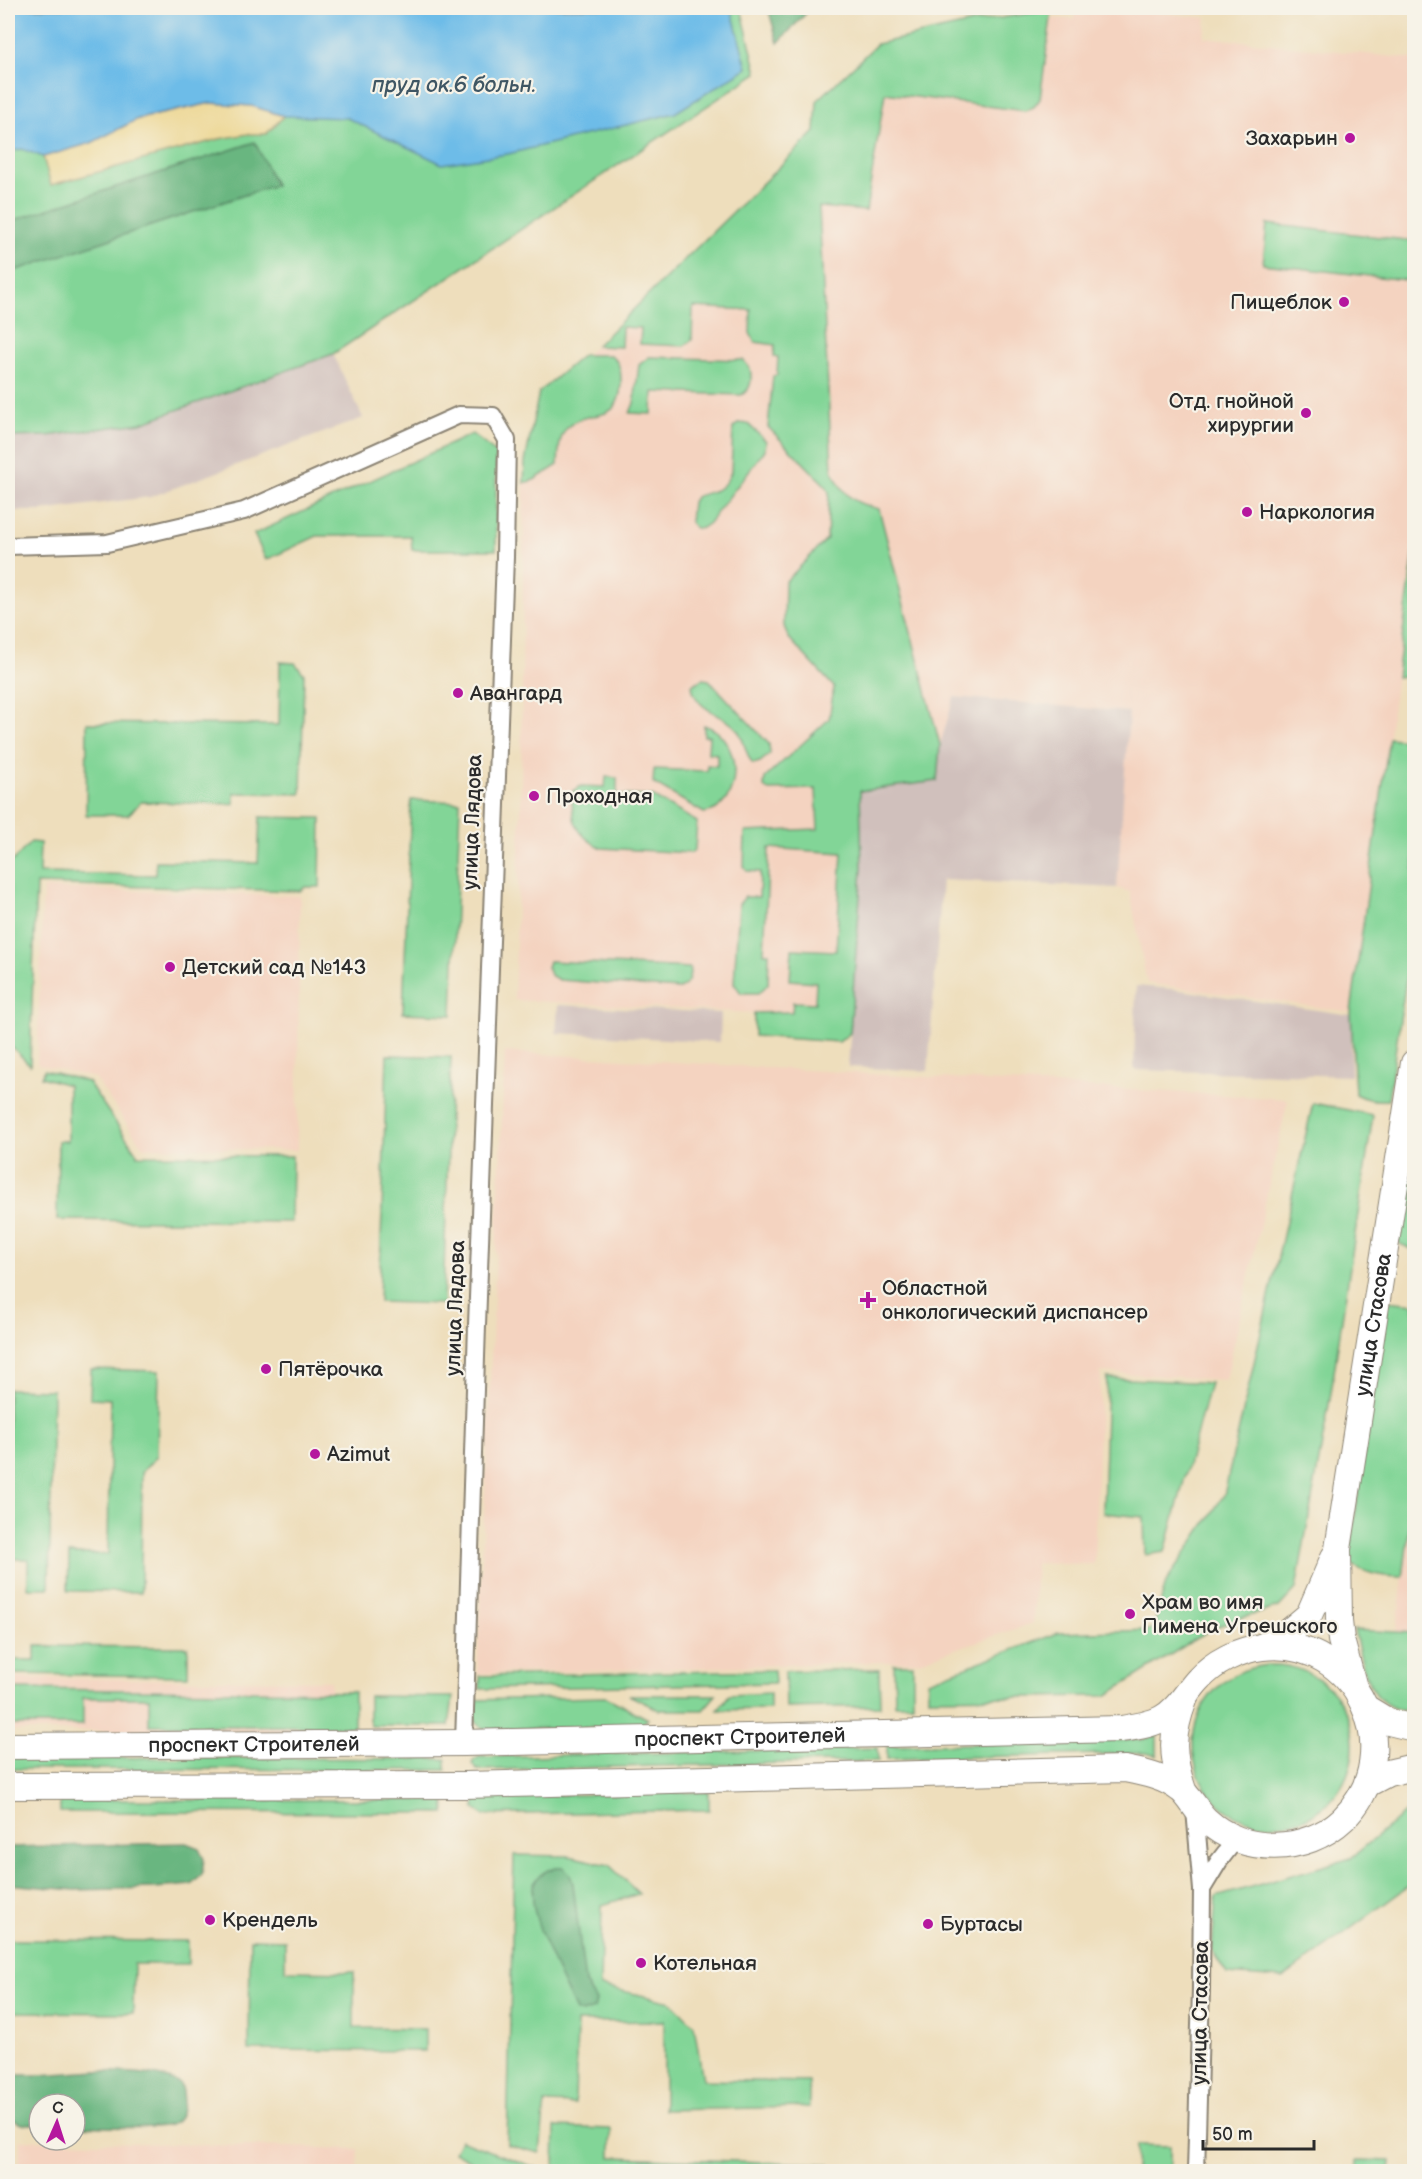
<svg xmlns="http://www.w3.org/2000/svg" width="1422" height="2179" viewBox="0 0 1422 2179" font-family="'Balsamiq Sans',sans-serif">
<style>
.built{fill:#f4d3c0}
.industrial{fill:#d0c0bc}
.green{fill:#82d597;stroke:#568061;stroke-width:1.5}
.forest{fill:#69b680;stroke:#4a7056;stroke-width:1.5}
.sand{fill:#eeda9e;stroke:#8c8264;stroke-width:1.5}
.water{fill:#6dbce8;stroke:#4c748a;stroke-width:1.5}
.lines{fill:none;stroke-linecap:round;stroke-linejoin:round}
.minor-casing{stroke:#8c8474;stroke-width:20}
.primary-casing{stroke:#8c8474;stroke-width:28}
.minor{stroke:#fff;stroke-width:16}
.primary{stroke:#fff;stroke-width:26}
.poi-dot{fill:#b5179e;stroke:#f7f3e8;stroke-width:2}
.labels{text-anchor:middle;stroke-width:4.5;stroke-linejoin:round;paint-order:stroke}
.poi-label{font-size:21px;fill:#2b2b2b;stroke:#f7f3e8;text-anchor:start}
.street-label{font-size:21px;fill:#2b2b2b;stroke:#f7f3e8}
.water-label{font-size:22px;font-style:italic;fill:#3f5664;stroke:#f7f3e8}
</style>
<rect width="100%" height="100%" fill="#f7f3e8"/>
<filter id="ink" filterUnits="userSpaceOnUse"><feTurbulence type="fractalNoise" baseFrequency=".0167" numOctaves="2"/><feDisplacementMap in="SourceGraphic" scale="12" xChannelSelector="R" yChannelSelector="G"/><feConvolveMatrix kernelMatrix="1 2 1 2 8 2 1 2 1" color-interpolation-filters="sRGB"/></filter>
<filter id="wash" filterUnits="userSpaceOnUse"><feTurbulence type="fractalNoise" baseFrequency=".008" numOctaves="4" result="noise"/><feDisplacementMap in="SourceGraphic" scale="24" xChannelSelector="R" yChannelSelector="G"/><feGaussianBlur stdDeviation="1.35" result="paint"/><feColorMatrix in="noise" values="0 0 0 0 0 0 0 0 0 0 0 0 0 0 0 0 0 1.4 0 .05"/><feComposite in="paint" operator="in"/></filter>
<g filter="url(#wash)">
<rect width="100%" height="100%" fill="#eedebc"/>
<path class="built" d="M1075,8H1122L1206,18L1204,37L1414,59V552L1351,1012L1147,983L1130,892L1117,888L1128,712L954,697L940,745L937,781L860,791L862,869L850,1033L839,1042L754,1036V1013L514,1000L521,802L524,483L525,462L539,392L596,346L816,132L879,54L1041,18L1074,19Z
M43,888L300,896L297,1150L143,1147L95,1078L37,1064Z
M505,1052L1288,1099L1226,1380L1101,1372L1094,1564L1036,1563L1033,1623L919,1661L477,1674Z
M1414,1493V1633L1397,1632L1402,1584Z
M8,1678L331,1681L332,1731H8Z
M20,2140L358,2149L357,2171H19Z"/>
<path class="industrial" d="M333,354L363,418L150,497L41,511H8V437L47,436L141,423Z
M954,697L1129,712L1117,888L942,880L928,1071L848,1067L862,869L859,791L936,781L940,745Z
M1136,986L1172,989L1351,1015V1076L1134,1070Z
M558,1005L721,1013L720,1042L556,1033Z"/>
<path class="green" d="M8,8H741L757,73L333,354L141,423L47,436L8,437Z
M1052,10L1040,99L1034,107L1025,111L885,93L866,211L819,207L832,470C843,495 852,503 879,509L940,745L937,781L860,791L862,869L850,1033L839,1042L754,1036V1013L792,1012L793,1002L815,1003L816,982L790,980L792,949L836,951L842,853L769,848L764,953H769L768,984L759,993H741L734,983L739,904L745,897H759L760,872L747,871L744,867L745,832L818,829L816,789L768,790L764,787L765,778L829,719L834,687L788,637L784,626L785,582L827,539L829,492L826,486L768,427L773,376L777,375L778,357L774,356L775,345L755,342L750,333L751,310L693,307L692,340L684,346L640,344L641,328L622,327L621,347L596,346L815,132L817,101L877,44L981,21Z
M1267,224L1414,241V281L1263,264Z
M583,355H611C621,364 621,371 621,384C619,428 588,407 569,426C558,436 559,451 558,465L534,480L524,483L525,462L539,392Z
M649,357L743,360L750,368C752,379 752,390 741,395L653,392L652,414L630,413L634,403L639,365Z
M739,423L748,424L766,441L765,450L709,523L702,528H695L690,522L692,502L695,497C712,490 723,493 731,472L733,428Z
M472,434L496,453V550H412L411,536H317L266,560L254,534Z
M1414,552V675L1397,677Z
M280,662L295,663L304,674L301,794L234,793V804L141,802L128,815H86L87,723L279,725Z
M702,679L709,680L769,744L770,754L760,762L753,764C744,753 745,736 734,726C720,713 694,709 692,685Z
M704,725C745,737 743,809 704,813L653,783L654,769L707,771V765L717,766V754L708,753L709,736H704Z
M1389,738L1414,741V926L1388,1100C1376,1101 1366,1100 1355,1094L1351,1012Z
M606,777L617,778V795L652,796L697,822L695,849L691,853L601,848C575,835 570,818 573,791L581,786L605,787Z
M411,800L460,802L452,1015L403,1013Z
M260,817L321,818L320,887H305L300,891L36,884L30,1065L8,1043V866L31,842L40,843L39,873L155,875L156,861L258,863Z
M549,961L690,968C690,979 689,984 679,989L559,980L550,975L547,967Z
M387,1055L451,1057L443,1304L379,1302Z
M44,1070L88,1082L138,1155L292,1156L291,1222L57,1220L58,1141H68V1085L41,1077Z
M1313,1103L1373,1115L1330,1399L1296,1589L1279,1607L1228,1622L1206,1632L1106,1696L928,1698V1681L1058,1633L1153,1630L1166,1582L1224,1495Z
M1414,1125V1250L1400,1244L1397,1237Z
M1387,1301L1414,1304V1493L1403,1577C1382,1577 1365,1574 1348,1562Z
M91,1369L159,1371L157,1456L142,1472L141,1592L68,1591L69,1554H108L110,1399L90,1398Z
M1107,1378L1210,1383L1165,1552L1145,1555L1144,1517L1103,1513Z
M8,1389L53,1390L49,1588H28V1559H8Z
M1354,1630L1414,1633V1711C1368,1713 1363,1665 1354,1630Z
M35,1646L188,1647V1676L8,1674V1660H35Z
M894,1664H913V1704H895Z
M1193 1745a80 80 0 1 1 160 0a80 80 0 1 1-160 0Z
M879,1669L880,1706L786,1708L785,1671Z
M774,1670L775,1683L480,1689V1676Z
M8,1689L354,1692V1727L149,1725V1698H83V1725H8Z
M770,1693V1709L718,1710L729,1695Z
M629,1695H716L703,1710H659Z
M369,1696L453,1697L449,1726H371L369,1719Z
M606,1697L648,1719L638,1727L483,1729L472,1716L469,1700Z
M1157,1735V1756L1146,1753L887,1759V1746L1141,1740Z
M877,1748L878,1761L477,1770L472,1764L474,1760L479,1757Z
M8,1757L446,1759V1770L8,1769Z
M709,1792V1810L484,1815L475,1809V1797Z
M60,1800H445V1813L60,1812Z
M1406,1812H1414V1882L1283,1978L1227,1974L1212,1951L1216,1897L1351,1858Z
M514,1855L569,1856L609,1865L639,1894L602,1905L600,1986L671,2002L694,2025L703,2080L809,2082V2107L664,2110V2021L577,2022L575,2104L545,2103L540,2153L507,2145Z
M250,1939L285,1940V1971L354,1972V2028L425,2029V2051L249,2050Z
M8,1940L188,1941V1964H134L133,2013L8,2012Z
M555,2127L611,2129V2157L829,2164L828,2171H554Z
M460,2140L545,2171H489L454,2152Z
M1136,2145L1170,2146V2171H1135Z
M1357,2160L1391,2161L1390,2171H1357Z"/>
<path class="forest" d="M768,8H811L778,43Z
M255,142L275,185L8,273V222Z
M186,1843L199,1848L204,1859L202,1875L191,1885L154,1888L75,1890L8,1884V1847Z
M556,1867H563L570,1874L573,1884L585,1983L596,2001L594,2009L582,2013L576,2011C564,1984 524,1911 534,1883C538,1874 547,1870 556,1867Z
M98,2071C124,2073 156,2071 180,2084C184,2095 185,2115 174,2123C164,2131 91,2126 75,2126V2104H39V2124H21L8,2117V2075H39Z"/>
<path class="sand" d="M211,103L252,106L284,116L266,134H248L219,139L51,185L43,157L91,143L138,119Z"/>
<path class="water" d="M8,8H731L747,68L675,113L508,154L442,164L347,118L284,116L252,106L211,103L138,119L91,143L43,157L22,149L8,152Z"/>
</g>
<g filter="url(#ink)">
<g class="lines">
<g class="minor-casing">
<path id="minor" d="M8,546L107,543L244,511L459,415L493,416L507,440L505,557L477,1325L464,1743
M1195,1810L1202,1890L1201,1988L1196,2172
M1202,1889L1219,1861L1236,1839"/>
</g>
<g class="primary-casing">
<g id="primary">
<path d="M1263,1646L1283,1637L1309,1615L1334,1557"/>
<path id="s1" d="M1353,1684L1341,1640L1339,1621L1338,1549L1414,1063"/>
<path d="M1366,1708L1389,1722L1414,1728"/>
<path id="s2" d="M8,1746L464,1743L1121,1729C1135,1727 1149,1725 1161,1719C1178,1710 1186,1693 1198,1680C1214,1662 1238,1650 1262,1647C1356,1635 1411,1753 1343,1819C1306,1854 1243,1855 1206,1820C1197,1812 1189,1795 1180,1789C1164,1777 1145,1773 1125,1769L465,1785L8,1786"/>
<path d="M1367,1784L1388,1773L1414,1767"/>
<path d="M1183,1790C1171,1755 1171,1734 1184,1700"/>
</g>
</g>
<use href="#minor" class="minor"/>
<use href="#primary" class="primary"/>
</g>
</g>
<g class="poi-dot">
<circle cx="1350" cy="138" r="6"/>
<circle cx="1344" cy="302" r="6"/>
<circle cx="1306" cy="413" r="6"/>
<circle cx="1247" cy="512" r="6"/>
<circle cx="458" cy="693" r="6"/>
<circle cx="534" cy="796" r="6"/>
<circle cx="170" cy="967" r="6"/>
<path d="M865 1291h6v6h6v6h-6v6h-6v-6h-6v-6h6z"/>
<circle cx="266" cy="1369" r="6"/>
<circle cx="315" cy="1454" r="6"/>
<circle cx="1130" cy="1614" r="6"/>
<circle cx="210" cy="1920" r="6"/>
<circle cx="928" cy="1924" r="6"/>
<circle cx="641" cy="1963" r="6"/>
</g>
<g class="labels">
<g class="poi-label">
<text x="1338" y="145" text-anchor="end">Захарьин</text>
<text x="1332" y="309" text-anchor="end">Пищеблок</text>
<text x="1294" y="408" text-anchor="end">Отд. гнойной<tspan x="1294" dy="24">хирургии</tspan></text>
<text x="1259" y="519">Наркология</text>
<text x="470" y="700">Авангард</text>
<text x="546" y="803">Проходная</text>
<text x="182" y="974">Детский сад №143</text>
<text x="882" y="1295">Областной<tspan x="882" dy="24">онкологический диспансер</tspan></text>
<text x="278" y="1376">Пятёрочка</text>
<text x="327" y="1461">Azimut</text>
<text x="1142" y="1609">Храм во имя<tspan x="1142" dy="24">Пимена Угрешского</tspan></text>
<text x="222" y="1927">Крендель</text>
<text x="940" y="1931">Буртасы</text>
<text x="653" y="1970">Котельная</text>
</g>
<g class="street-label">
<text transform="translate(472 822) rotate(-88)" y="7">улица Лядова</text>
<text transform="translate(455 1308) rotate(-88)" y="7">улица Лядова</text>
<text dy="7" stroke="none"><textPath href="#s1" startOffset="364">улица Стасова</textPath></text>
<text dy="7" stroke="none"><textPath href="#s2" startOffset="732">проспект Строителей</textPath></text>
<text dy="7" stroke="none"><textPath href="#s2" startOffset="246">проспект Строителей</textPath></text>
<text transform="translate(1200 2013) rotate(-89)" y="7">улица Стасова</text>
</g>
<g class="water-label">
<text x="454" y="92">пруд ок.6 больн.</text>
</g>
</g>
<rect width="1422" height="2179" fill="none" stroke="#f7f3e8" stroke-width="30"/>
<g transform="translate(57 2122) rotate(3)"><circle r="28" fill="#f7f3e8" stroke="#a5a39c" stroke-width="1.5"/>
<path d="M0-4.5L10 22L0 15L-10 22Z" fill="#b5179e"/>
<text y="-9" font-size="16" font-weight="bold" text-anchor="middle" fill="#2b2b2b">С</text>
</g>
<path d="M1203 2140v9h111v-9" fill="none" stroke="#2b2b2b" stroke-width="3"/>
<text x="1212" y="2140" font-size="18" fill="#2b2b2b" stroke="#f7f3e8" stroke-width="4.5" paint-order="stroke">50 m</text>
</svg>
